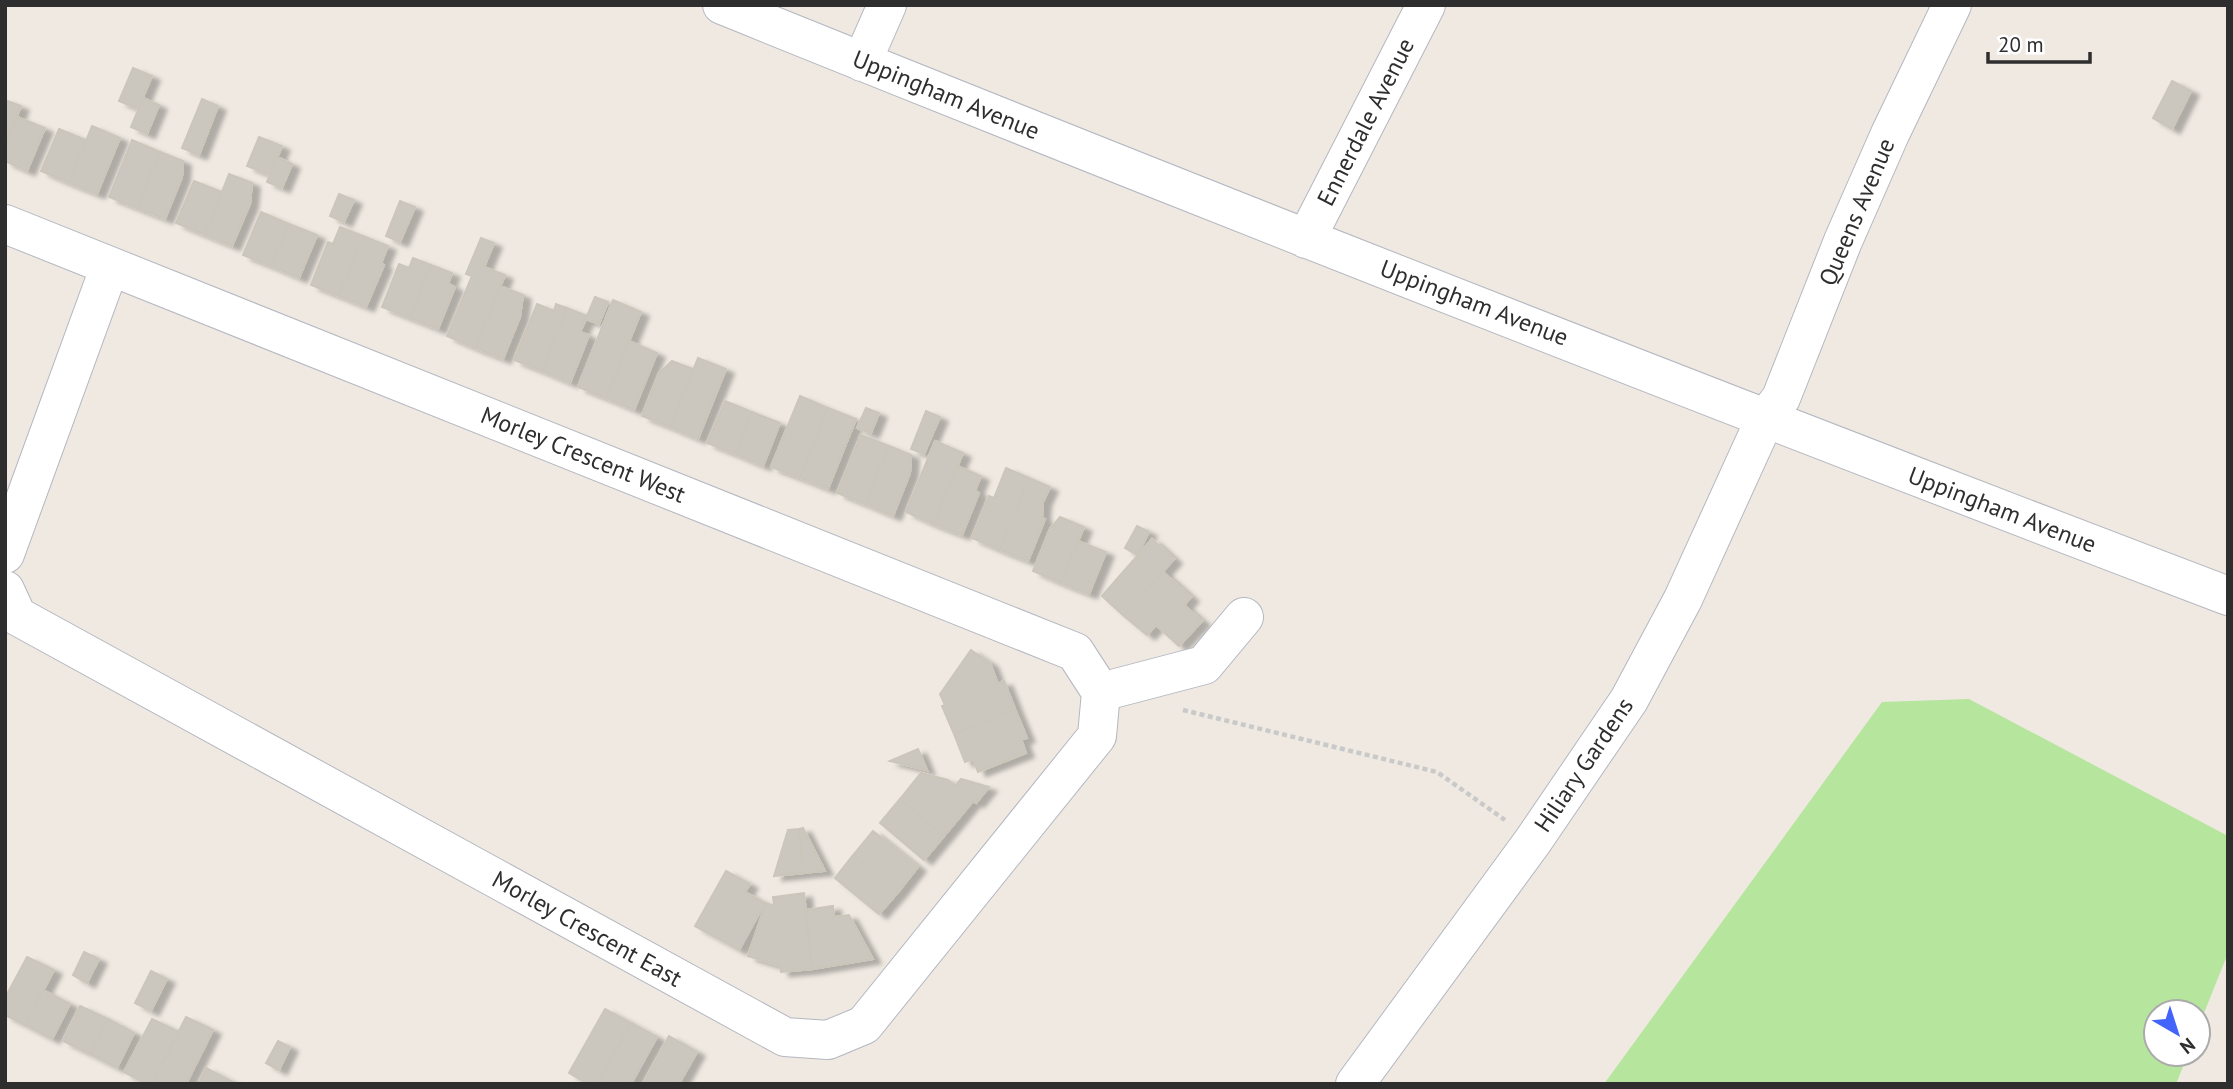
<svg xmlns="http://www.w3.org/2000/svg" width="2233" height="1089" viewBox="0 0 2233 1089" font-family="'PT Sans',sans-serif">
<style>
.green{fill:#b6e59e}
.building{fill:#cbc7bf;stroke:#cbc5ba;stroke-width:2;filter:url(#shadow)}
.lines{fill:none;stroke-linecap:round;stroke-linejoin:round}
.minor-casing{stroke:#b4b7c1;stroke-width:40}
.path{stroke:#c9c9c9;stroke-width:4.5;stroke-dasharray:5 3.5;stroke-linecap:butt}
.minor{stroke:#fff;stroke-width:38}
.labels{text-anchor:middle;stroke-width:6;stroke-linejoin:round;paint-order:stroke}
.street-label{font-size:24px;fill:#2e2e2e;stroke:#fff}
</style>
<defs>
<filter id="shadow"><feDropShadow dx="8" dy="4.5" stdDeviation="2" flood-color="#0004"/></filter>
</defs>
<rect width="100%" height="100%" fill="#efe9e1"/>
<path class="green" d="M1969,699L2228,836V953L2198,1028V1012H2156V1054H2188L2176,1084H1604L1882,702Z"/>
<path class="building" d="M133,68L152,76L138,109L119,101Z
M2172,81L2191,91L2172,129L2153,118Z
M143,98L159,105L147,134L131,127Z
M202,99L218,106L199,155L182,148Z
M5,100L21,106L5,145Z
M17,117L45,128L27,171L5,161V145Z
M92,126L120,138L97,194L69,183Z
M59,129L86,140L69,183L41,171Z
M259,137L282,146L270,175L247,166Z
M132,140L160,152L137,208L109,197Z
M160,152L183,161L182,177L165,219L137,208Z
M277,157L292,164L282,188L267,182Z
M229,174L252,183L250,204L232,246L205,235Z
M194,181L222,192L205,235L176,223Z
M339,194L354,200L344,222L330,216Z
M400,201L415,207L400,242L386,236Z
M261,212L289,224L271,266L243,255Z
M289,224L317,235L299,278L271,266Z
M340,227L363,236L339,296L311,285L328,242L333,244Z
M363,236L388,246L381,263L384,265L366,307L339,296Z
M481,238L494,243L484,267L505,275L475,348L447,336L472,276L466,274Z
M413,258L431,265L410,318L382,307L399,264L409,268Z
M431,265L452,273L448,284L455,287L438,329L410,318Z
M500,286L523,295L520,317L503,359L475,348Z
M595,297L608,302L599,324L586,319L580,332L589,335L570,383L542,371L567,308L587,316Z
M613,300L641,312L606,398L578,387Z
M537,304L554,311L556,304L567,308L542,371L514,360Z
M629,341L657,353L634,410L606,398Z
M698,358L726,369L698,439L670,427Z
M672,361L693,369L670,427L642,416L659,373Z
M800,396L828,408L800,478L771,467Z
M725,401L752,412L735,454L707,443Z
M828,408L856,419L828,489L800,478Z
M866,408L879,413L871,433L857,428Z
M926,411L940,417L924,454L911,449Z
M752,412L780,423L763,466L735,454Z
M861,435L889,446L865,504L837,493Z
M935,441L963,453L933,524L906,512Z
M889,446L911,455L910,473L893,516L865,504Z
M957,466L981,476L975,491L979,493L962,535L933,524Z
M1006,468L1029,478L1000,550L972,538L989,496L994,498Z
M1029,478L1050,487L1043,502L1042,518L1045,519L1028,561L1000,550Z
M1060,517L1084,527L1061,583L1033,571L1050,529Z
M1137,526L1149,532L1137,555L1125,548Z
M1152,539L1174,559L1124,616L1102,596Z
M1078,541L1106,552L1089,594L1061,583Z
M1163,572L1191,597L1184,605L1202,621L1179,646L1156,625L1147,635L1124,616Z
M971,650L990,663L998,684L1004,681L1015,709L954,734L942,706L945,705L940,694Z
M1015,709L1027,738L1021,739L1026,753L978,772L973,759L965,762L954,734Z
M918,749L927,770L890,761Z
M921,773L948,780L955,786L961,779L989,787L976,803L973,801L944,836L900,799Z
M900,799L944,836L924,860L880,823Z
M803,828L825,871L803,873L799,829Z
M799,829L803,873L774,876L788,830Z
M873,831L918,867L899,891L854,854Z
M854,854L899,891L879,914L835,878Z
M726,871L750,884L745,892L765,903L739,950L695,926Z
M804,893L812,969L781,972V966L748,956L766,903L774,906L773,897Z
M833,906L834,917L849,915L873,959L812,969L805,910Z
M84,952L99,959L87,983L73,975Z
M27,957L54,970L25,1025L5,1015V998Z
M151,971L167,979L151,1011L135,1003Z
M43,990L70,1004L52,1039L25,1025Z
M80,1006L108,1019L90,1054L63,1041Z
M605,1009L631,1023L597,1084H588L569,1073Z
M186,1017L213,1030L186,1084H152Z
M108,1019L134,1033L117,1068L90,1054Z
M152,1019L179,1032L152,1084H147L124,1072Z
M631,1023L657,1037L631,1084H603L598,1081Z
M669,1036L697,1052L679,1084H643Z
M278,1041L290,1047L279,1070L266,1063Z
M206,1068L233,1082V1084H198Z"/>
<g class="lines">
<g class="minor-casing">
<path id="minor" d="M722,5C1222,207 1724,404 2228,596
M862,62L887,5
M5,224L1075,652L1101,692L1097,736L864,1025L828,1040L785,1037L17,616L5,590
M1306,239L1426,5
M5,554L110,266
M1101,692L1204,665L1244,617
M1355,1084L1533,841L1629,700L1683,599L1765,419L1781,398L1843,241L1890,134L1952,5"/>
</g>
<path class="path" d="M1183,710L1437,772L1505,820"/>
<use href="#minor" class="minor"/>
</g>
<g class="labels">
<g class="street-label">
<text transform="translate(946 95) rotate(22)" y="8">Uppingham Avenue</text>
<text transform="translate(1366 122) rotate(-63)" y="8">Ennerdale Avenue</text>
<text transform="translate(1857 212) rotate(-67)" y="8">Queens Avenue</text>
<text transform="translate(1474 303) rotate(21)" y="8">Uppingham Avenue</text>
<text transform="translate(583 455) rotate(22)" y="8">Morley Crescent West</text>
<text transform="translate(2002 510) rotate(21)" y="8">Uppingham Avenue</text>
<text transform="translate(1584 765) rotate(-56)" y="8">Hiliary Gardens</text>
<text transform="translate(587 929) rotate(29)" y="8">Morley Crescent East</text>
</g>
</g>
<rect width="2233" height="1089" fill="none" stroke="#2e2e2e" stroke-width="14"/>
<g transform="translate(2177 1033) rotate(141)"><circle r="33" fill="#ffffff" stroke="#ababab" stroke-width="2"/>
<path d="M0-5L12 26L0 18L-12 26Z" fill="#4264fb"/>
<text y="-10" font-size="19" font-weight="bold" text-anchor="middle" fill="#2e2e2e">N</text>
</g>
<path d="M1988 52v10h102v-10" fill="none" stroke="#2e2e2e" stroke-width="3.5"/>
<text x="1998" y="52" font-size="21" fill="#2e2e2e" stroke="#ffffff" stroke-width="5" paint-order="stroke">20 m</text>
</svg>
